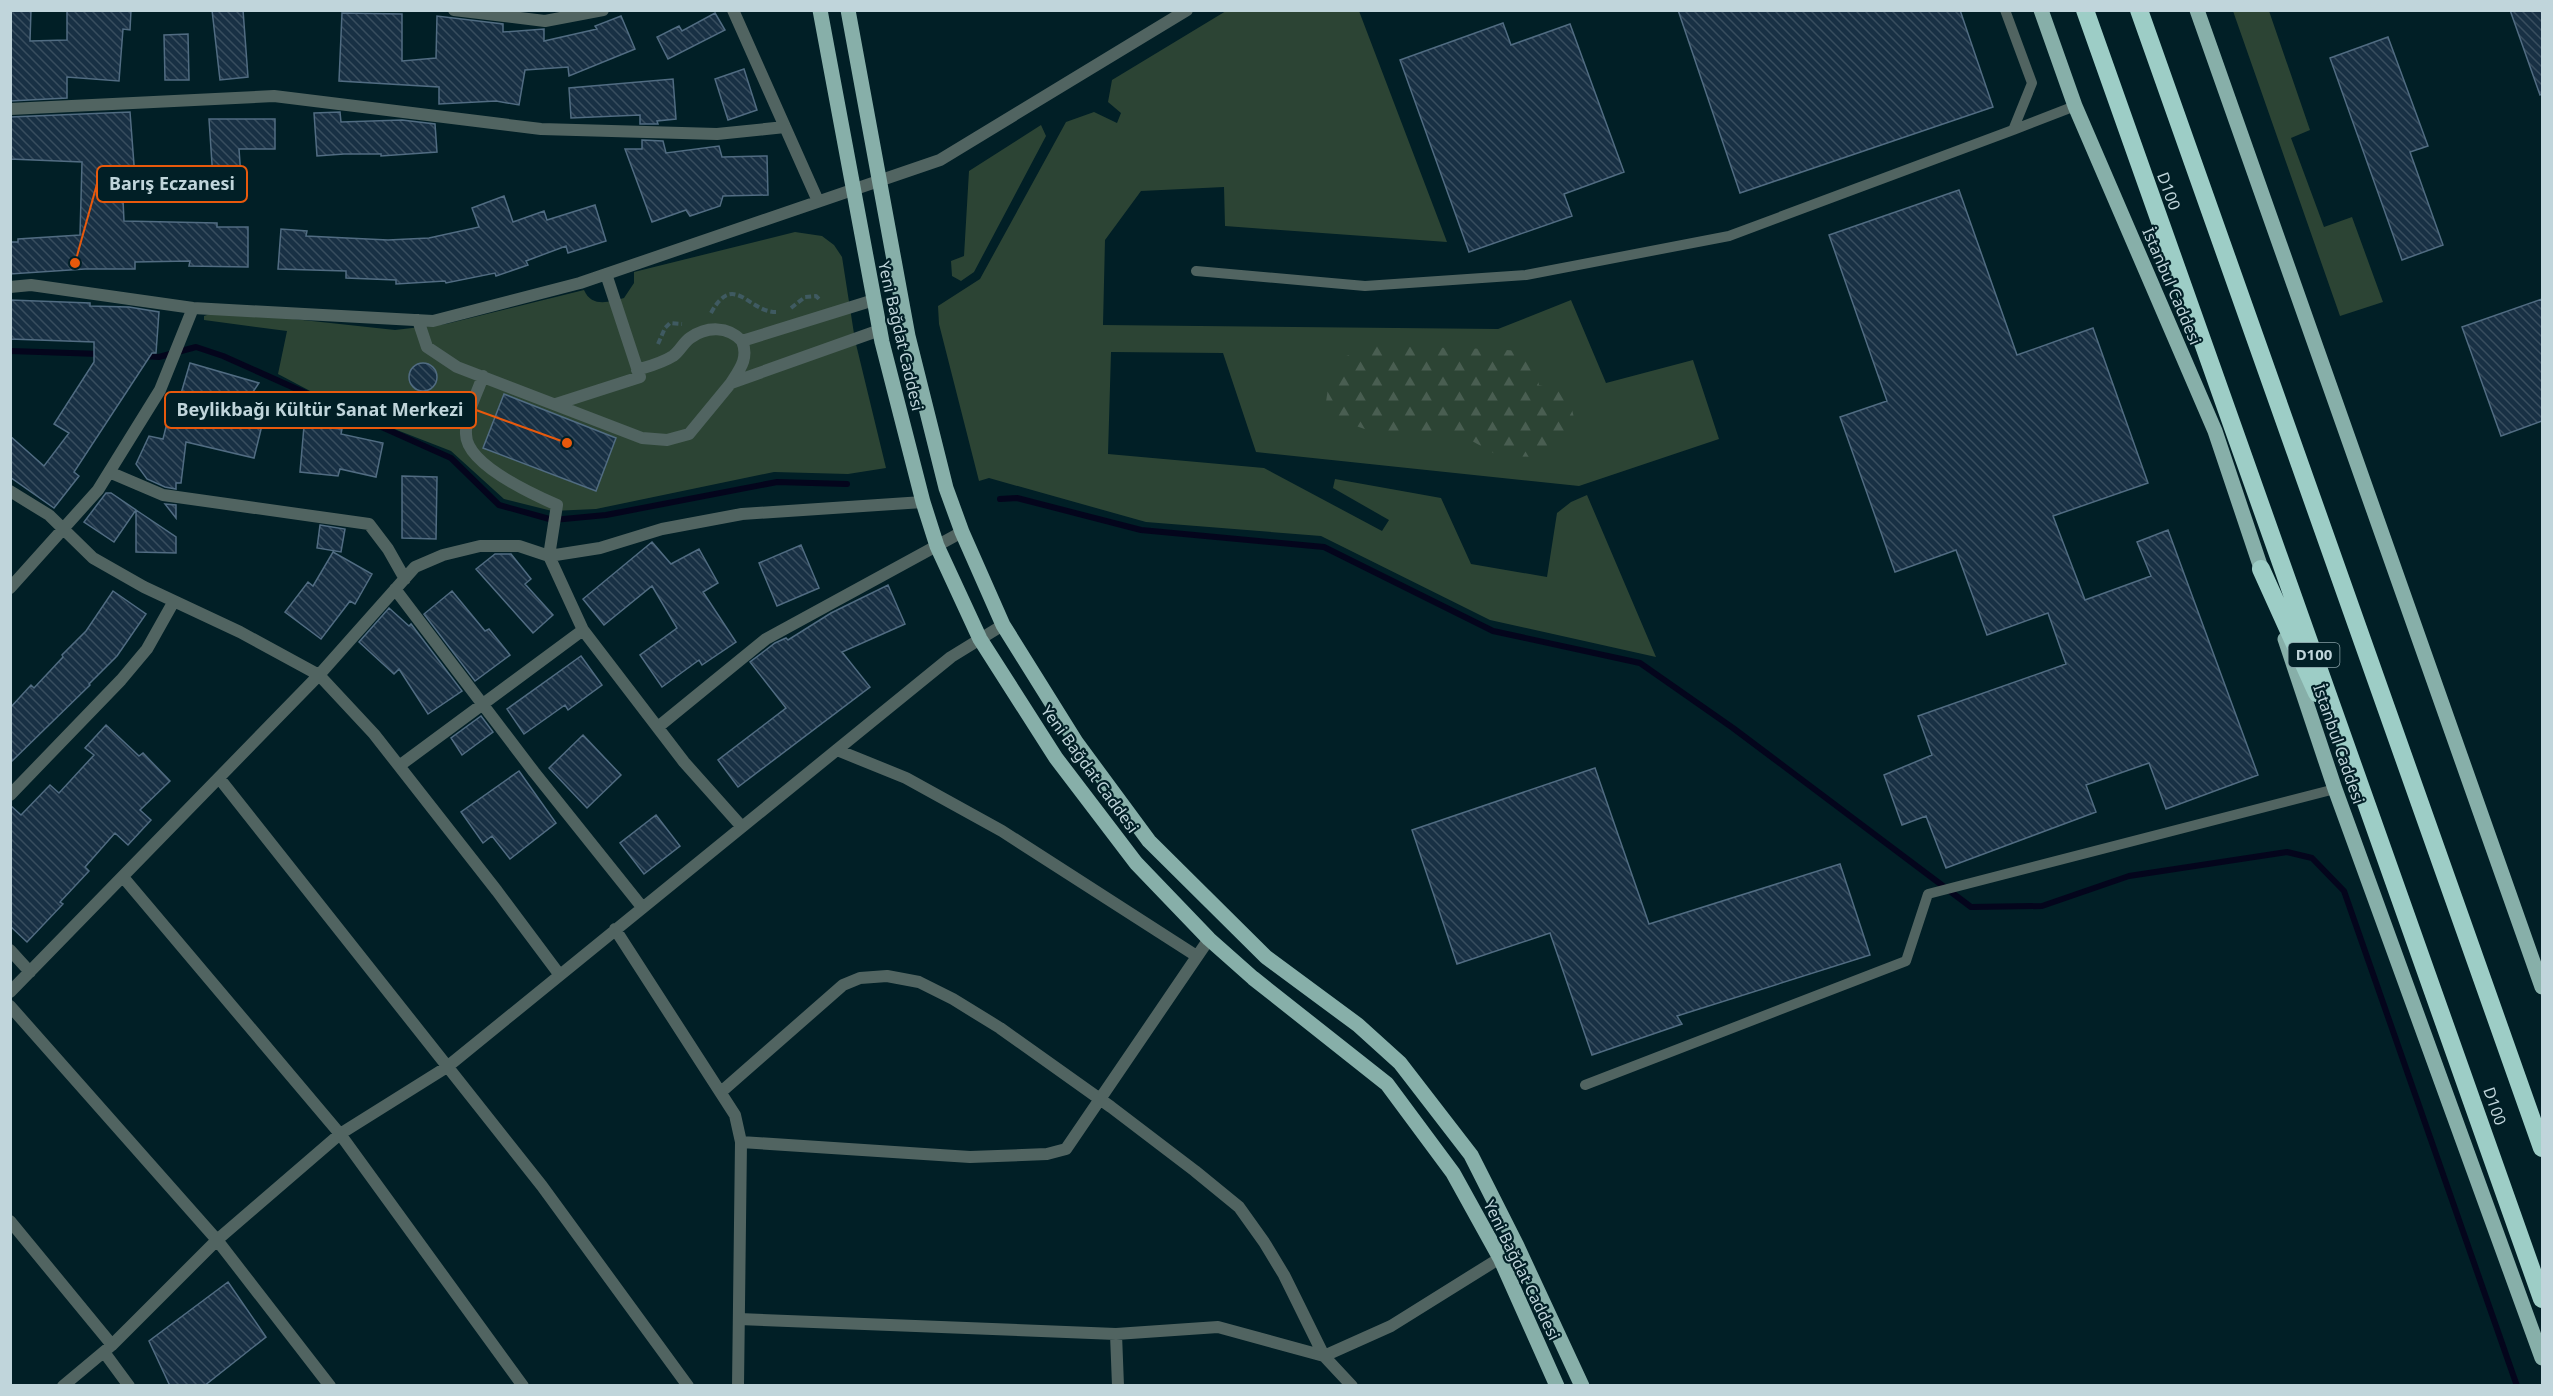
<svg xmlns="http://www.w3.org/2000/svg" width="2553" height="1396" viewBox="0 0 2553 1396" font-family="'Noto Sans',sans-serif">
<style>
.green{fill:#2c4434}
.forest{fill:url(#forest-firs)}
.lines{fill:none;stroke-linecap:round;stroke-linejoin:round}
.stream{stroke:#04051c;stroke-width:6}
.building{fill:url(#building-back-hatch);stroke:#516c82;stroke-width:1.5}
.path{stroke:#3f5a61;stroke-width:4;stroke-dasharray:6 3;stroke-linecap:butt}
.lane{stroke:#516461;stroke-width:10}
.street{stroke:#516461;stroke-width:12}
.primary{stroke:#87afa9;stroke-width:15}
.highway{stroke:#9dcdc6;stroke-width:18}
.labels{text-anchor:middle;stroke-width:4.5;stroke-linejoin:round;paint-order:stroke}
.shield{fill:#011f26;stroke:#879ea5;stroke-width:1.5}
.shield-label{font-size:15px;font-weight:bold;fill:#c0d5db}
.street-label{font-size:16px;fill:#c0d5db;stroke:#011f26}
.leader{fill:none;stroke:#e8590c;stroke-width:2}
.callout-dot{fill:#e8590c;stroke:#011f26;stroke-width:2}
.callout{fill:#011f26;stroke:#e8590c;stroke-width:2}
.callout-label{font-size:18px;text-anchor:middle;font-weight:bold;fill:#c0d5db}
</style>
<defs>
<pattern id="forest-firs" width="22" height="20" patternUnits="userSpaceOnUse" patternTransform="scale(1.5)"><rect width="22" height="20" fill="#2c4434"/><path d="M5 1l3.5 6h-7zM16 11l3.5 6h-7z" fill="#495e51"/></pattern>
<pattern id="building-back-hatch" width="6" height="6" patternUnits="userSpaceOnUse" patternTransform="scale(1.5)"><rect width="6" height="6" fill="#183044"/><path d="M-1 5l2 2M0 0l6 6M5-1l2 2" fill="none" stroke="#384d5e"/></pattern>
</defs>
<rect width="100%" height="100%" fill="#011f26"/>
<path class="green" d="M1226,11H1359L1447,242L1225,226L1224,187L1141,191L1105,240L1103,325L1498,329L1571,300L1606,383L1693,360L1719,439L1579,486L1256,452L1223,353L1111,352L1108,454L1264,468L1382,531L1389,520L1333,488L1335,479L1441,498L1471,564L1547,577L1557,513L1571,502L1587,495L1656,657L1490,620L1321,536L1146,522L989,478L979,481L939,324L938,306L980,279L1066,122L1094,112L1117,123L1121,113L1108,102L1112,80Z
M2233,11H2269L2310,130L2291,138L2324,227L2352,217L2383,302L2340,316Z
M1041,125L1046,136L974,272L961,281L952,276L951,261L964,256L969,171Z
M795,232L822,236L834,245L842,257L855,340L886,468L848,474L774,472L596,509L552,511L504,499L451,451L348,411L278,374L287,331L204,320V316L219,311L395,330L446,324L584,290C592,308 609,302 624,298L634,283V272Z"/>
<path class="forest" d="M1369,346C1423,348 1477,347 1531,352L1539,385L1568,393L1576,426L1551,443L1550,458L1497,455L1456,432L1420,436H1385L1324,415L1329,382L1342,358Z"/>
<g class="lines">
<path class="stream" d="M10,351L100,354
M143,356L159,357L196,347L223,356L451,458L499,505L553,520L606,515L777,482L847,484
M1000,499L1017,498L1141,530L1324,547L1493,631L1640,663L1733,728L1971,907L2042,906L2129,876L2287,852L2312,858L2344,891L2517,1386"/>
</g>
<path class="building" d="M10,10H31L30,41L67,40V10H131L130,30L123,29L119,81L67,77V98L10,101Z
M212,10H243L248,77L220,80Z
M1678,10H1960L1993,107L1740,193Z
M2510,10H2542V94L2540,95Z
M342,13L402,14V61L436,58L437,16L503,24V32L544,29V41L597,29L595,26L621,16L635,49L569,76L568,67L525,70L519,105L496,101L439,104V87L339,81Z
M715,13L725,30L668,59L657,37L679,26L682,31Z
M1503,23L1511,45L1570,24L1624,172L1564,194L1572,216L1469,252L1400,60Z
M188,34L189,80H165L164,35Z
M2388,37L2428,146L2410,152L2443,245L2402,260L2330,58Z
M744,69L757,110L728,120L715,79Z
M673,79L676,119L657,121L658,124H640V115L571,118L569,88Z
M130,112L135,178L183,179V196L123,200L124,221L217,223V227H248V267L189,266L190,261L135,262V269H85L10,274V242H18V239L80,235L82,162L10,159V117Z
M340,112L341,122L402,120L435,124L437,152L381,156V154H344L317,156L314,113Z
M209,119H275V149H239L242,191L214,194Z
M642,140L663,141L666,153L719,146L722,157L767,156L768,195L723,196L720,206L690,216L686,210L652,222L625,149H642Z
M1959,190L2017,355L2093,328L2148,483L2053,516L2085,600L2151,576L2137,542L2168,530L2258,775L2166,809L2149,763L2086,785L2096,812L1946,868L1926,816L1902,825L1884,775L1932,755L1918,716L2066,664L2048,613L1987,635L1956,550L1895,572L1840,417L1887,401L1829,235Z
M504,196L513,222L544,211L547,220L595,205L606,241L568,253L566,246L526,261L528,265L496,276L495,273L446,283L445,281L396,284V280L346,278V271L278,269L281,229L307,231L306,236L388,240L429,238L479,227L472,208Z
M2542,299V421L2501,436L2462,327Z
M10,300L90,303V306L129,307L159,312L156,353H152L74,472L79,476L54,508L10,477V436L44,466L69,433L54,424L94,362V342L10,339Z
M409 377a14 14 0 1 1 28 0a14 14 0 1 1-28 0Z
M190,363L259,383L240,411L264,417L254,458L186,442L181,483H176V489L165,487L147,479L136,464L149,436L163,439L174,395L180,397Z
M504,394L616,438L596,491L483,448Z
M304,426L342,429L341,434L383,443L376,477L340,469L338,476L300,472Z
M402,476L437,477L436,539L402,538Z
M106,493H111L136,510L114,542L84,522Z
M165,504L176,505V518Z
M136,510L176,537V553L136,552Z
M320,525L345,529L341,552L317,548Z
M652,542L671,564L699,549L718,583L703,592L736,642L702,665L699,660L662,687L640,655L677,628L652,586L604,625L583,599Z
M801,545L819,588L777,606L759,563Z
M333,552L372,574L355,604L350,601L321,639L285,612L308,582L313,586Z
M495,554H511L531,579L525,584L553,615L533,633L476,569Z
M888,585L905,624L842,652L870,687L738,787L718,760L786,708L750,662L775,643L786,638L788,640L831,613Z
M113,591L146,614L117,656L89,684L90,685L10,763V708L31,685L34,688L63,657L62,655L86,631Z
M452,591L485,631L489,629L510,655L475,681L424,614Z
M389,608L409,626L411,624L462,691L428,714L399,669L394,674L359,642Z
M581,656L602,685L568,710L565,705L524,734L507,709Z
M481,716L493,732L462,755L451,738Z
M106,725L139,756L143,753L170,781L140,810L151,820L128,845L115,833L85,867L89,871L60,902L63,904L27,942L10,926V805L21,815L50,785L59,793L94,755L85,748Z
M583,735L621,775L587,808L549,768Z
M1595,768L1649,924L1840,864L1870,955L1677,1016L1682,1024L1592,1055L1550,933L1457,964L1412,830Z
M519,771L556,823L510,859L492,836L483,843L461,812Z
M656,815L680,846L644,874L620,843Z
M228,1282L266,1337L204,1386H170L149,1341Z"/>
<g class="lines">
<path class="path" d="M791,308L805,297L816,296L820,300
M711,313C734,271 748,312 776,312
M658,344L665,328L670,323L682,324"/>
<path class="lane" d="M2013,130L2075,106
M1196,271L1365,286L1526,275L1729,236L2013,130L2032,83L2005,10
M1585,1085L1906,961L1928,894L2335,789"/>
<path class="street" d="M454,10L545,21L603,10
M733,10L818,201
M10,109L274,96L541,129L717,134L785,127
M10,287L31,285L193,308L433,321L580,283L940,160L1187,10
M418,320L427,347L457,367L642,438L667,440L689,434L731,383L880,330
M637,370C650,366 662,363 673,356C680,351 683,343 690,338C707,326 728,326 742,341
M483,376C477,394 465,415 466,434C466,464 532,494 557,505L549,556L583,630L684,762L742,827
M731,383C740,369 749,358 742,341L874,300
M556,404L640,377L606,274
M109,472L163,495L369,524L388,549L405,579
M10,491L49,515L93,558L144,587L240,632L319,675L374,734L497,891L559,974
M10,588L98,490L160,390L193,308
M395,589L534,772L642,907
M658,727L766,639L962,532
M837,750L906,778L1002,831L1195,955
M399,766L583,630
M219,778L542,1186L688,1386
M10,795L121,680L147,649L174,601
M123,877L340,1134L523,1386
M615,929L735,1115L741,1142L738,1386
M10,950L30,972
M10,992L319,675L415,567L443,555L480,546H519L549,556L600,548L662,529L742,514L923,502
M10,1006L217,1240L330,1386
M721,1092L843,985L860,978L887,976L919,982L953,999L1000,1028L1111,1107L1195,1171L1239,1207L1264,1242L1284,1275L1324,1356L1352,1386
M741,1142L970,1157L1047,1154L1066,1149L1209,939
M10,1221L112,1345
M739,1319L1116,1334L1218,1327L1324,1356L1391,1326L1500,1258
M1116,1334L1118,1386
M104,1352L129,1386
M63,1386L112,1345L217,1240L340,1134L447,1067L951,657L1003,625"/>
<path class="primary" d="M820,10L882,342L923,502L937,546L980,639L1056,758L1136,863L1209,939L1253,978L1387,1084L1453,1173L1500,1258L1557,1386
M848,10L908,336L946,488L962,532L1003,625L1076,742L1149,841L1266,957L1358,1025L1400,1063L1471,1155L1517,1246L1582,1386
M2041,10L2075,106L2215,431L2265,580
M2197,10L2542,987
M2285,639L2335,789L2542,1358"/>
<path class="highway" d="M2085,10L2542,1299
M2139,10L2542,1148
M2261,569L2317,693"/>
</g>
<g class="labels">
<rect class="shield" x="2288.5" y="643" width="51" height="24" rx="4.5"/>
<g class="shield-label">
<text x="2314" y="660">D100</text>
</g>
<g class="street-label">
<text transform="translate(2169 191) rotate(70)" y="6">D100</text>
<text transform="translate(2172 286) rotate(67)" y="6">İstanbul Caddesi</text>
<text transform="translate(901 336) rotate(77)" y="6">Yeni Bağdat Caddesi</text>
<text transform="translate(2339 744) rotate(71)" y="6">İstanbul Caddesi</text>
<text transform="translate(1090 769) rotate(54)" y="6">Yeni Bağdat Caddesi</text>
<text transform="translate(2495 1106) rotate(71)" y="6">D100</text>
<text transform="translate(1522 1270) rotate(64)" y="6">Yeni Bağdat Caddesi</text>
</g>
</g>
<path class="leader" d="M75 263L97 184M567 443L476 410"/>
<g class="callout-dot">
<circle cx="75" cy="263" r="6"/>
<circle cx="567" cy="443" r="6"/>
</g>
<g class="callout">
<rect x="97" y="166" width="150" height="36" rx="6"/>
<rect x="165" y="392" width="311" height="36" rx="6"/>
</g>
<g class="callout-label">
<text x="172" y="190">Barış Eczanesi</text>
<text x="320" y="416">Beylikbağı Kültür Sanat Merkezi</text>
</g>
<rect width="2553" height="1396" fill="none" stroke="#c0d5db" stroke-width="24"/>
</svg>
